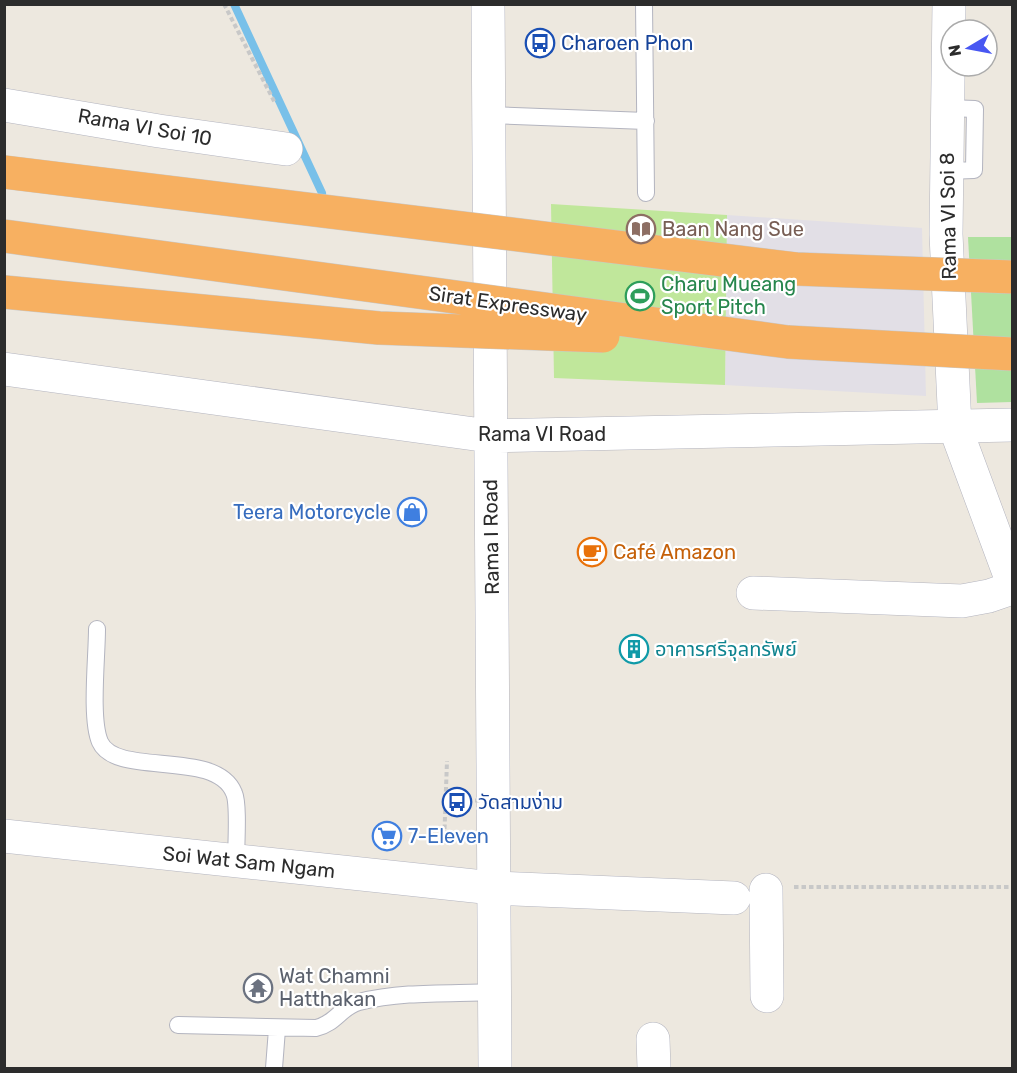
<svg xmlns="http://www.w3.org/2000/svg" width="1017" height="1073" viewBox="0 0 1017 1073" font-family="Rubik,'Noto Sans Thai',sans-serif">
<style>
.industrial{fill:#e2dfe6}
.green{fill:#afe19f}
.pitch{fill:#c0e79b}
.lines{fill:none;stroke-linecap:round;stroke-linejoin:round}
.stream{stroke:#78c0e9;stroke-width:8}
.service-casing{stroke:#b3b4bf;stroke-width:18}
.minor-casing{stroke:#b3b4bf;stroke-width:34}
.secondary-casing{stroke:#b3b4bf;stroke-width:34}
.path{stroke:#c8c8c8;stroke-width:4;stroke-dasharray:4.5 3;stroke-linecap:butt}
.service{stroke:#fff;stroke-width:16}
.minor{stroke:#fff;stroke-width:33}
.secondary{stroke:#fff;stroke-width:33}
.motorway-bridge-casing{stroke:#c8c8c8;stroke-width:34;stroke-linecap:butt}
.path-bridge{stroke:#c8c8c8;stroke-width:4;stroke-dasharray:4.5 3;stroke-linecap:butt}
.motorway-bridge{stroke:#f7b061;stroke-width:33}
.labels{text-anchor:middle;stroke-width:4.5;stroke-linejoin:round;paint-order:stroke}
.transit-label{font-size:20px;fill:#164399;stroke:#fff;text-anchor:start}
.street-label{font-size:20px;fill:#2c2c2c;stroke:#fff}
.education-label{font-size:20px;fill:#785e54;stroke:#fff;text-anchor:start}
.leisure-label{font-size:20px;fill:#27864d;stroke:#fff;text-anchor:start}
.shop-label{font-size:20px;fill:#366cbe;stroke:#fff;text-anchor:end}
.food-label{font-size:20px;fill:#c56008;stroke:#fff;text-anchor:start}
.culture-label{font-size:20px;fill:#0d838f;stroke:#fff;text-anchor:start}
.worship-label{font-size:20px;fill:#5b616d;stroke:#fff;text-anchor:start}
</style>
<rect width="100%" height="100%" fill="#ede8df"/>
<path class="industrial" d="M727,215L922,228L926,396L725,385Z"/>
<path class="green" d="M968,237H1012V402L977,403Z"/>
<path class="pitch" d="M551,204L727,215L725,385L554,378Z"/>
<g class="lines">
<path class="stream" d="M234,4L322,193"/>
<g class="service-casing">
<path id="service" d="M644,4L646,193
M488,115L646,121
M946,171L974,170L975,109L948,108
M97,629C97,657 90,719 100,742C116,778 216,748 234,793C239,804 236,846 236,861
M178,1025L316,1028C335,1024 342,1006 359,1002C403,991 451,994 495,992
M274,1068L277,1029"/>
</g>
<g class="minor-casing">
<path id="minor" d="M949,4L946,234L955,427L1012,581
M4,105L159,131L286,149
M753,593L962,601L989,596L1012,588
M4,836L493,888L734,898
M766,890L767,996
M653,1039L654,1068"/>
</g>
<g class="secondary-casing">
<path id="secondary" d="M488,4L495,1068
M4,369L489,436L1012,425"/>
</g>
<path class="path" d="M224,4L275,103
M444,844L447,761
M794,887H1012"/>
<use href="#service" class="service"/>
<use href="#minor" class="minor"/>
<use href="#secondary" class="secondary"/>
<g class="motorway-bridge-casing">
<path id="motorway-bridge" d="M4,172L796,269L1012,277
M4,236L788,342L1012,354
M4,292L379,328L603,336"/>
</g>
<path class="path-bridge" d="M445,800L522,801"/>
<use href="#motorway-bridge" class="motorway-bridge"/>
</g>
<defs>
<g id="bus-ring" transform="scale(1.5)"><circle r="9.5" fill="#fff" stroke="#1a4fb4" stroke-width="1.5"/><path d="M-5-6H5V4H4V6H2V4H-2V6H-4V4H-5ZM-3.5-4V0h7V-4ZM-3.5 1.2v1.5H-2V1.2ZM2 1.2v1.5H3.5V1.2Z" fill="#1a4fb4"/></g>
<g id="library-ring" transform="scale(1.5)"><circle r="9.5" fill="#fff" stroke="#8d6e63" stroke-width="1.5"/><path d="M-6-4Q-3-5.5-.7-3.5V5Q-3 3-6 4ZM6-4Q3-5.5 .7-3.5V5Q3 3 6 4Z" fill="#8d6e63"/></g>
<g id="stadium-ring" transform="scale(1.5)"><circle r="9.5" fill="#fff" stroke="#2e9e5b" stroke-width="1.5"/><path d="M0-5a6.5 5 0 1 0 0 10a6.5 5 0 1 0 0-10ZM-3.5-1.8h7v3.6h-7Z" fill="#2e9e5b"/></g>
<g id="shop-ring" transform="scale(1.5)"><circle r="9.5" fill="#fff" stroke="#3f7fe0" stroke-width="1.5"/><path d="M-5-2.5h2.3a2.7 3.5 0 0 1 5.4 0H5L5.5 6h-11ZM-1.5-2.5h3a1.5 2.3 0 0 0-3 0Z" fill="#3f7fe0"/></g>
<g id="cafe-ring" transform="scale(1.5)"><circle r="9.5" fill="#fff" stroke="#e8710a" stroke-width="1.5"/><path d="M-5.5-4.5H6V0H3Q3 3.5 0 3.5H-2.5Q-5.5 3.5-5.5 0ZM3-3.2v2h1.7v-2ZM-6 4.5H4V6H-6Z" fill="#e8710a"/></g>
<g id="building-ring" transform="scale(1.5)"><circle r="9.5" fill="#fff" stroke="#0f9aa8" stroke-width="1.5"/><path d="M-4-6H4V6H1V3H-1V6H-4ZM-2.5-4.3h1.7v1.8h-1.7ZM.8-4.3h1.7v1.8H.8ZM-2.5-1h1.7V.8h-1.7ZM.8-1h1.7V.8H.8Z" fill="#0f9aa8"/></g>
<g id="supermarket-ring" transform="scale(1.5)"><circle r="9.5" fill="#fff" stroke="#3f7fe0" stroke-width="1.5"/><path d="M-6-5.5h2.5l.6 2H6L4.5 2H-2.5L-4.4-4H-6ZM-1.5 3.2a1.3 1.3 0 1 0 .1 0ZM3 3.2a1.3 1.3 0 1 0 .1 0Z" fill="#3f7fe0"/></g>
<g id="temple-ring" transform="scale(1.5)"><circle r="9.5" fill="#fff" stroke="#6b7280" stroke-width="1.5"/><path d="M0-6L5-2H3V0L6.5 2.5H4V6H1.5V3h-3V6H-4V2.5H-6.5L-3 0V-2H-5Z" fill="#6b7280"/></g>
</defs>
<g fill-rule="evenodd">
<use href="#bus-ring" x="540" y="43"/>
<use href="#library-ring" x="641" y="229"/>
<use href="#stadium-ring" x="640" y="296"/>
<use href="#shop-ring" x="412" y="512"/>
<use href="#cafe-ring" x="592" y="552"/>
<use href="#building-ring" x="634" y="649"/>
<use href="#bus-ring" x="457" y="802"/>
<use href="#supermarket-ring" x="387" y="836"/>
<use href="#temple-ring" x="258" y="988"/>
</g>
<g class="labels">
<g class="transit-label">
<text x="561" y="50">Charoen Phon</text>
<text x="478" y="809">วัดสามง่าม</text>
</g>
<g class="street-label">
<text transform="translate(145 127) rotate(10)" y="7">Rama VI Soi 10</text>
<text transform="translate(948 216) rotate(-91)" y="7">Rama VI Soi 8</text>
<text transform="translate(508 304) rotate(8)" y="7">Sirat Expressway</text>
<text x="542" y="441">Rama VI Road</text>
<text transform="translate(491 537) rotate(-91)" y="7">Rama I Road</text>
<text transform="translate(249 862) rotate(6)" y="7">Soi Wat Sam Ngam</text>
</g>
<g class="education-label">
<text x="662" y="236">Baan Nang Sue</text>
</g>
<g class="leisure-label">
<text x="661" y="291">Charu Mueang<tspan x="661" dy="23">Sport Pitch</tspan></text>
</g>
<g class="shop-label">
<text x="391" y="519">Teera Motorcycle</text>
<text x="408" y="843" text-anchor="start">7-Eleven</text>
</g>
<g class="food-label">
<text x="613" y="559">Café Amazon</text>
</g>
<g class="culture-label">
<text x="655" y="656">อาคารศรีจุลทรัพย์</text>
</g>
<g class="worship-label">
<text x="279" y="983">Wat Chamni<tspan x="279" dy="23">Hatthakan</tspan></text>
</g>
</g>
<rect width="1017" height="1073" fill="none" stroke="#2c2c2c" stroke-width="12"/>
<g transform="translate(969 48) rotate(260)"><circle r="28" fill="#ffffff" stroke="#ababab" stroke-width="1.5"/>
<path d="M0-4.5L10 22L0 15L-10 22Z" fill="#4857f2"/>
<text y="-9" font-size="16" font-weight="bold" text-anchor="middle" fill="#2c2c2c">N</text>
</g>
</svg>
